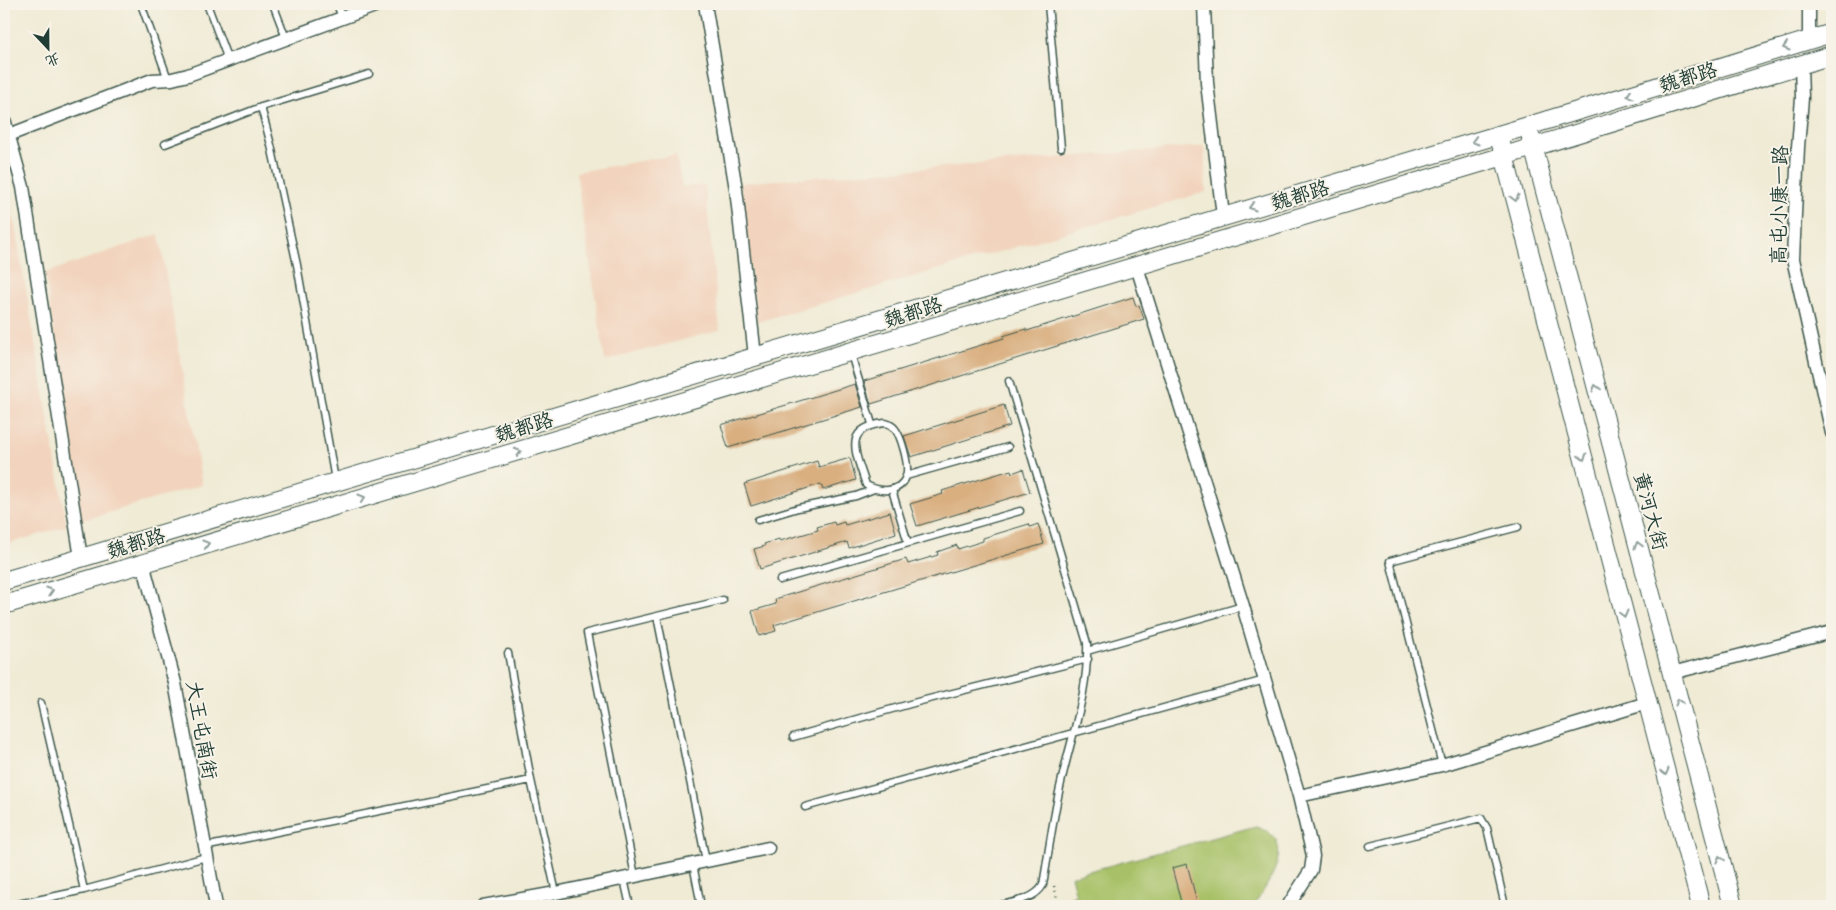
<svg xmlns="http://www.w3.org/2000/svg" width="1836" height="910" viewBox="0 0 1836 910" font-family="Caveat,'LXGW WenKai TC',sans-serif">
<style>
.built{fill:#f2d4be}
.green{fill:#a8c167;stroke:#647f4e}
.building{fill:#d9af80}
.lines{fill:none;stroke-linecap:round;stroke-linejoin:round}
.service-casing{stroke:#3e574c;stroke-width:9}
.minor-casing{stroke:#3e574c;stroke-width:15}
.secondary-casing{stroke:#3e574c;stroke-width:20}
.path{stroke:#3e574c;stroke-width:2.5;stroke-dasharray:1 4;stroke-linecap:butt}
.service{stroke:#fff;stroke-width:6}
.minor{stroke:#fff;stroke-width:12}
.secondary{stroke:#fff;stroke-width:18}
.oneway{stroke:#8f9e9a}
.labels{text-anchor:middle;stroke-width:4;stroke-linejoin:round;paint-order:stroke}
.street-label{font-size:20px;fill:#1f3d34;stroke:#f7f3e8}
</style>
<rect width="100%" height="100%" fill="#f7f3e8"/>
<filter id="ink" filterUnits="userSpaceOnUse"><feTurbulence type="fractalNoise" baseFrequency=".02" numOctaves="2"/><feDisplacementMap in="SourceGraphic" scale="10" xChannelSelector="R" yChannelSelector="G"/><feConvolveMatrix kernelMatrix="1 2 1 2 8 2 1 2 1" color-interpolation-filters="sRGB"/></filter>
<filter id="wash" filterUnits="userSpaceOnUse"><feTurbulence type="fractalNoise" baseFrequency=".0096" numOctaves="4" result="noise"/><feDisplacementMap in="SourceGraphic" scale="20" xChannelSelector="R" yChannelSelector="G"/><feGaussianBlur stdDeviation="1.12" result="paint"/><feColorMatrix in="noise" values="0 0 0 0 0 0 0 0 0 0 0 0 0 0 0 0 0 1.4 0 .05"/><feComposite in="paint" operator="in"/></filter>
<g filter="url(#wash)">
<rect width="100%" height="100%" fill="#f0ebd5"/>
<path class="built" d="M1204,146L1206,192L757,322L740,183Z
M676,155L682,187L705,185L720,330L605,361L576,172Z
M4,162L67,526L4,545Z
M159,234L202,485L80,521L45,273Z"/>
<path class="green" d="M1256,826C1300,841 1269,881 1254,906H1038L1076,895L1071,876Z"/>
<g id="blocks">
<path class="building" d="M1133,297L1136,306L1139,305L1144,319L871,404L864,381L1004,338L1003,336L1026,329L1027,331Z
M855,384L862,407L728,448L721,425Z
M1004,405L1010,426L911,457L904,436Z
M850,458L856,480L823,490L821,484L751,506L744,484L817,461L819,467Z
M1023,469L1030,492L917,526L910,504L943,494L942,491L958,486L1011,470L1012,473Z
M890,512L896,533L849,548L847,542L760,569L754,549L765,546L764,544L779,539L780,541L818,530L817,527L834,522L835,525L844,522L845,525Z
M1029,524L1030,527L1038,524L1044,544L774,625L776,631L759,636L752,611L776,604L775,599L906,559L908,564L938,555L937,552L957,545L958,549L983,541V538Z
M1187,864L1198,906H1182L1172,868Z"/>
</g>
</g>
<g filter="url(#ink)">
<use href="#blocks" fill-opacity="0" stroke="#3e574c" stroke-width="1"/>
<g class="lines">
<g class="service-casing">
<path id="service" d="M141,4L168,79
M207,4L228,60
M273,4L286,38
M337,4L342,18
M1048,4L1061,148
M261,107L271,145L297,265L335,480
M165,144L261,107L369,74
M851,354L872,424
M885,423C887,423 891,425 892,426C901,432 910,467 906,477C899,494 879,492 866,485C857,455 840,428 885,423Z
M906,476L1008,447
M892,490L908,543
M758,520L798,508L856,496L874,489
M780,580L1020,511
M657,616L706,861
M1087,651L1243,606
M508,653L531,780L556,893
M41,703L84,890
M793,737L917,702L1088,659
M1442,765L1390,561L1518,527
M805,807L1265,680
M1370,846L1481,818L1487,828L1505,906
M204,847L531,780
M693,864L701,906
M635,876L587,633L723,600
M624,879L630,906
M9,906L84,890L206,857
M997,906C1012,902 1035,900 1043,885C1049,851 1053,817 1061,783C1071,737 1089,691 1087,643L1009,381"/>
</g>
<g class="minor-casing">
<path id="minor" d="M705,4L736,189L755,356
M1204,4L1207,83L1223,216
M1809,4V40
M1801,65L1802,98L1798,147L1793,259L1832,433
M4,119L23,187L81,558
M9,135L152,80L172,79L188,75L380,4
M1137,267L1243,606L1299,796L1311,847L1313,856L1311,870L1288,906
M143,563L175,683L216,906
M1672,673L1832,632
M1299,796L1442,765L1647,703
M483,906L556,893L768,848"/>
</g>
<g class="secondary-casing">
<path id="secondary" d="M1531,138L1733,906
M1501,144L1701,906
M4,581L1528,126L1832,33
M4,605L1504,156L1832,55"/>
</g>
<path class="path" d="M1054,886L1059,906"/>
<use href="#service" class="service"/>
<use href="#minor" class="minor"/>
<use href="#secondary" class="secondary"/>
</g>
<defs><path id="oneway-chevron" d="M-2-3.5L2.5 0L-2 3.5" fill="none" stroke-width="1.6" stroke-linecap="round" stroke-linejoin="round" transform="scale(1.25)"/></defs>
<g class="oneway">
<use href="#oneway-chevron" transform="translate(1786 47) rotate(163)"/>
<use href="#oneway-chevron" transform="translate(1630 95) rotate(163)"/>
<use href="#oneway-chevron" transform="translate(1475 141) rotate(164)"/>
<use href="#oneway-chevron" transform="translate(1515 198) rotate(75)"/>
<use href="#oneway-chevron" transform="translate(1252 207) rotate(164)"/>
<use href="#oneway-chevron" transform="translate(1596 388) rotate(-105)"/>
<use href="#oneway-chevron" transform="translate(518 452) rotate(-17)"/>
<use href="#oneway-chevron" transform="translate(1583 457) rotate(75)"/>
<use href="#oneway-chevron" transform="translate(362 498) rotate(-17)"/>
<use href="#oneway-chevron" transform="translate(206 544) rotate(-17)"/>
<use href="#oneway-chevron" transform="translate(1638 545) rotate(-105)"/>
<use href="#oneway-chevron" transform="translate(50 591) rotate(-17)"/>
<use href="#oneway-chevron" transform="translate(1624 614) rotate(75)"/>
<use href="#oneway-chevron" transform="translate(1679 702) rotate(-105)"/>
<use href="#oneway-chevron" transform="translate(1665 772) rotate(75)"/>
<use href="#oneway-chevron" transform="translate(1720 859) rotate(-105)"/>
</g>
</g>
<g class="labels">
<g class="street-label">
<text transform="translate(1688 77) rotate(-17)" y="7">魏都路</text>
<text transform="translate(1300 195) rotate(-17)" y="7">魏都路</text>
<text transform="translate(1779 205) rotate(-89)" y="7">高屯小康一路</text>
<text transform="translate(913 312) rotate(-17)" y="7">魏都路</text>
<text transform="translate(524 427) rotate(-17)" y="7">魏都路</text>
<text transform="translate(1651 511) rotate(75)" y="7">黄河大街</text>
<text transform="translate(136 543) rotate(-17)" y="7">魏都路</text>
<text transform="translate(202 730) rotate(80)" y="7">大王屯南街</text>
</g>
</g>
<rect width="1836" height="910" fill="none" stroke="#f7f3e8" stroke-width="20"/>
<g transform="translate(48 48) rotate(158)" stroke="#f7f3e8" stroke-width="4" paint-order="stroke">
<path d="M0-4L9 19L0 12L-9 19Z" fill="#1f3d34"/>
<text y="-8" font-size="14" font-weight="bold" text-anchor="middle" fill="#1f3d34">北</text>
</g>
</svg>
